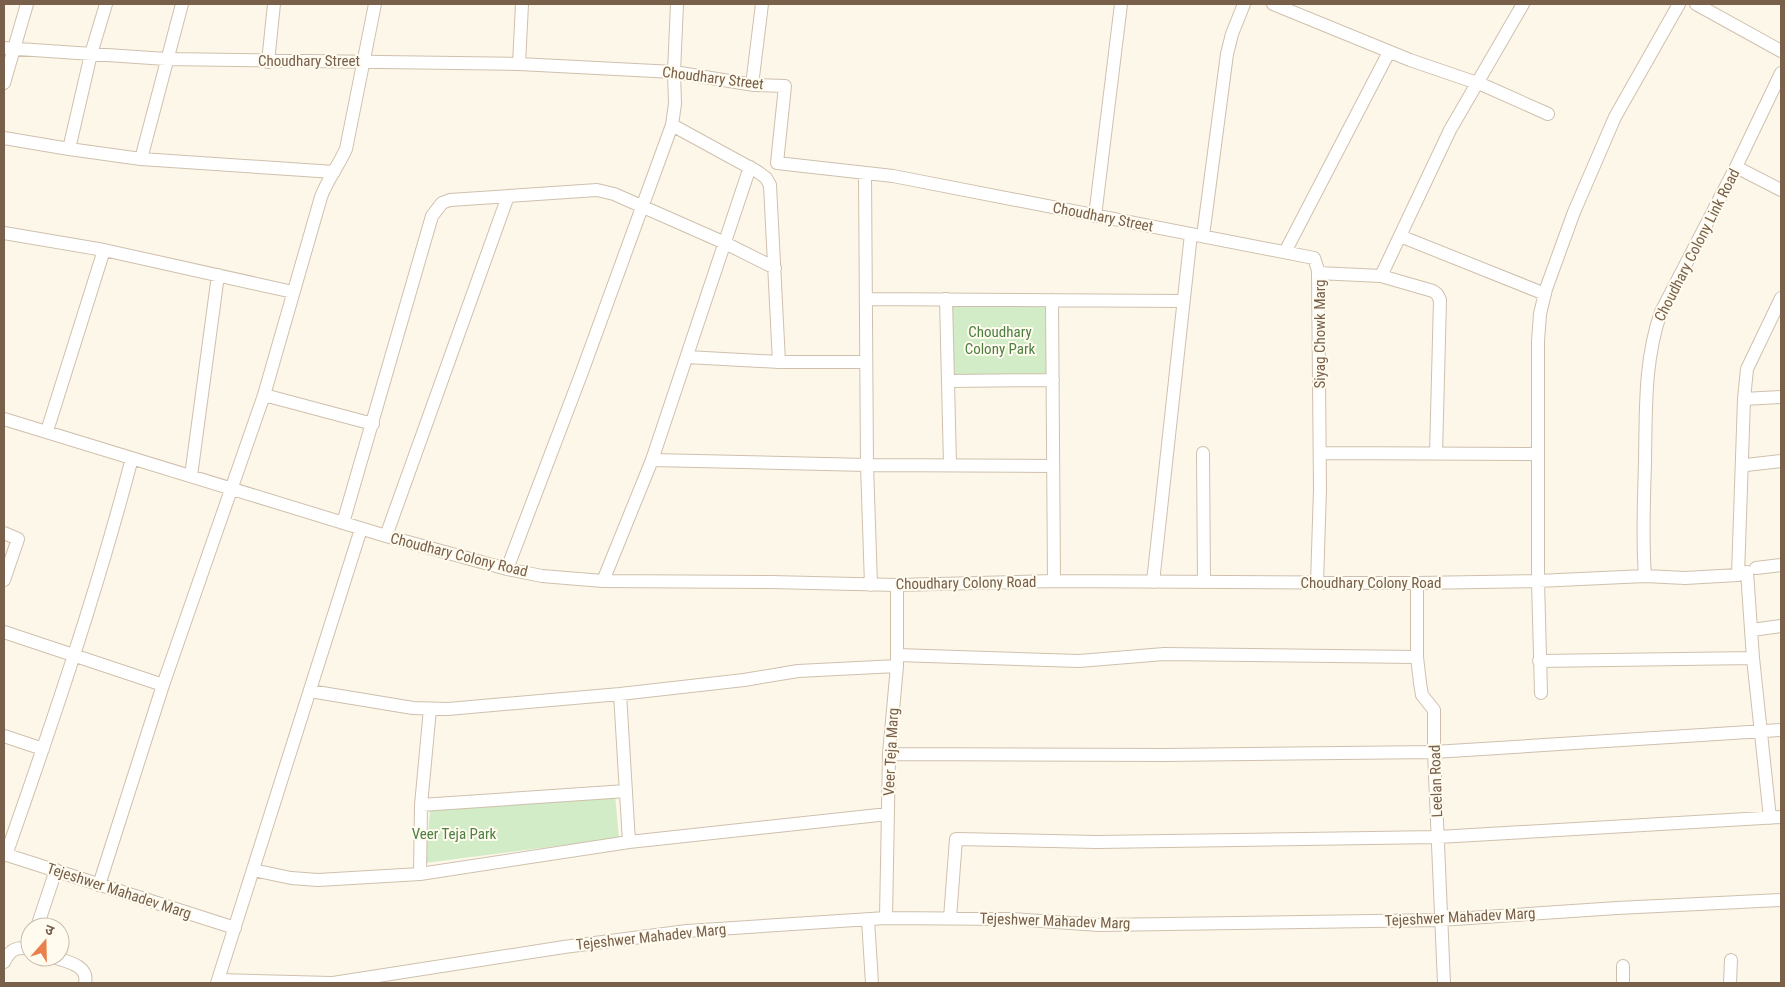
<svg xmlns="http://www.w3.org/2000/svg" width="1785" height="987" viewBox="0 0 1785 987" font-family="'Roboto Condensed','Noto Sans Devanagari',sans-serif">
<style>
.green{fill:#d1ecc6}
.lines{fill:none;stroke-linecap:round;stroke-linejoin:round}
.street-casing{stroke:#cfc0ad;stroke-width:14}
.street{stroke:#fff;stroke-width:12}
.labels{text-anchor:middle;stroke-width:4;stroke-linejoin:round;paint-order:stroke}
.street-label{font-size:15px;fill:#78604b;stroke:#fffbef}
.park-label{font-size:15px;fill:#4d7f42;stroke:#fffbef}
</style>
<rect width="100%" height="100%" fill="#fdf7e9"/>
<path class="green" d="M1047,304L1049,376L952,374L951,307Z
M615,794L619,838L425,863L430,811Z"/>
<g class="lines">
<g class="street-casing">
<path id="street" d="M1273,4L1410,60L1483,85L1548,114
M1696,4L1781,51
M4,48L166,59L519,64L674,72L754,85L785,86L777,163L893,176L1314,258L1319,273
M268,62L274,4
M519,64L522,4
M4,83L27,4
M754,85L753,77L762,4
M672,125L758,172L766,178L770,185L779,362
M4,138L69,149L141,159L334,172
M69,149L91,54L106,4
M141,159L182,4
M1736,167L1781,190
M865,173L867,465L871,585
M1095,216L1121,4
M4,233L104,250L293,292
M1203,236L1227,54L1232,34L1244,4
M1400,236L1545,294
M1285,252L1389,52
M1381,276L1433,291L1437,294L1440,300L1436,454
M866,299L1183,301
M946,299L950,465
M1052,300L1054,581
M687,357L779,362H866
M948,381L1053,380
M264,395L373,424
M1744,399L1747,369L1781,298
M4,419L386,536L507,569L542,576L603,581L771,582L897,585L1054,581L1417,583L1538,581L1645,576L1685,578L1738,575L1744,399L1781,397
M47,431L104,250
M1203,453L1204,582
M1325,453L1538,454
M652,460L867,465L1053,466
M1746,465L1781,461
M191,476L218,275
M343,523L432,216L442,203L450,200L597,190L614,194L725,243L775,268
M4,533L18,539L4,580
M386,536L508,196
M1756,568L1781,565
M507,569L582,372L672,125L675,104L674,72L677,4
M1747,572L1753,658L1770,818
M1645,576C1642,538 1644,500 1645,462C1646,411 1644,360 1661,312L1736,167L1781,73
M603,581L652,460L750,167
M1153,582L1191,234
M1317,583L1320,489L1318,273L1381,276L1450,130L1523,4
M1417,583V657L1420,683L1422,695L1434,710V752L1444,983
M1752,630L1781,626
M4,632L163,685
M897,655L1079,661L1164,654L1417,657
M1539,661L1753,658
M310,691L413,708L448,709L620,694L744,680L798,671L897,666
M1541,693L1538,581V341L1540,314L1546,289L1574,212L1615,117L1679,4
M620,694L629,842
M4,736L43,749
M889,754L1166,755L1434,752L1781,730
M421,805L626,791
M4,854L235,928
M6,855C52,724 97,592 132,458
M253,870L291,878L318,880L420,874L629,842L888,814
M420,874L421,805L430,709
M99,885L163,685L264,395L321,197C327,180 339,165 346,149L375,4
M886,918L889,754L897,666V585
M950,918L956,839L1097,842L1438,837L1781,817
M868,920L872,983
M37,927L56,870
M53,957C67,962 89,965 85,983
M4,962C10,950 16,946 30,949
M1623,966V983
M218,980L331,983
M217,983L361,529
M333,983L564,947L687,931L886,918L1011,919L1099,925L1440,920L1617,908L1781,900
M1730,983L1731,960"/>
</g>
<use href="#street" class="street"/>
</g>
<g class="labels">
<g class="street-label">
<text x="309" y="66">Choudhary Street</text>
<text transform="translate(713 78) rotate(7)" y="5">Choudhary Street</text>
<text transform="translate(1103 217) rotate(11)" y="5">Choudhary Street</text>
<text transform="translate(1697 245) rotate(-63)" y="5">Choudhary Colony Link Road</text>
<text transform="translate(1320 334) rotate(-90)" y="5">Siyag Chowk Marg</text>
<text transform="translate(459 555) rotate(14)" y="5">Choudhary Colony Road</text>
<text transform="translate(966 583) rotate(-1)" y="5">Choudhary Colony Road</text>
<text x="1371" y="588">Choudhary Colony Road</text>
<text transform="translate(891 752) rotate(-87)" y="5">Veer Teja Marg</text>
<text transform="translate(1436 781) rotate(-92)" y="5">Leelan Road</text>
<text transform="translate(119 891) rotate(18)" y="5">Tejeshwer Mahadev Marg</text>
<text transform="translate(1460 917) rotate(-3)" y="5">Tejeshwer Mahadev Marg</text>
<text transform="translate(1055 921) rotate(2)" y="5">Tejeshwer Mahadev Marg</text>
<text transform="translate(651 937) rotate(-6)" y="5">Tejeshwer Mahadev Marg</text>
</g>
<g class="park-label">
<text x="1000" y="337">Choudhary<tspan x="1000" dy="17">Colony Park</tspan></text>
<text x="454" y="839">Veer Teja Park</text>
</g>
</g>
<rect width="1785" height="987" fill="none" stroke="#78604b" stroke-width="10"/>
<g transform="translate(45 942) rotate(20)"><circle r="24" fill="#fffbef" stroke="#c9bdad"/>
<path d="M0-4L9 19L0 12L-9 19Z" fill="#e9804c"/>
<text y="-8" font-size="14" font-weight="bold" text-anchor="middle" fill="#78604b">उ</text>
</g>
</svg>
